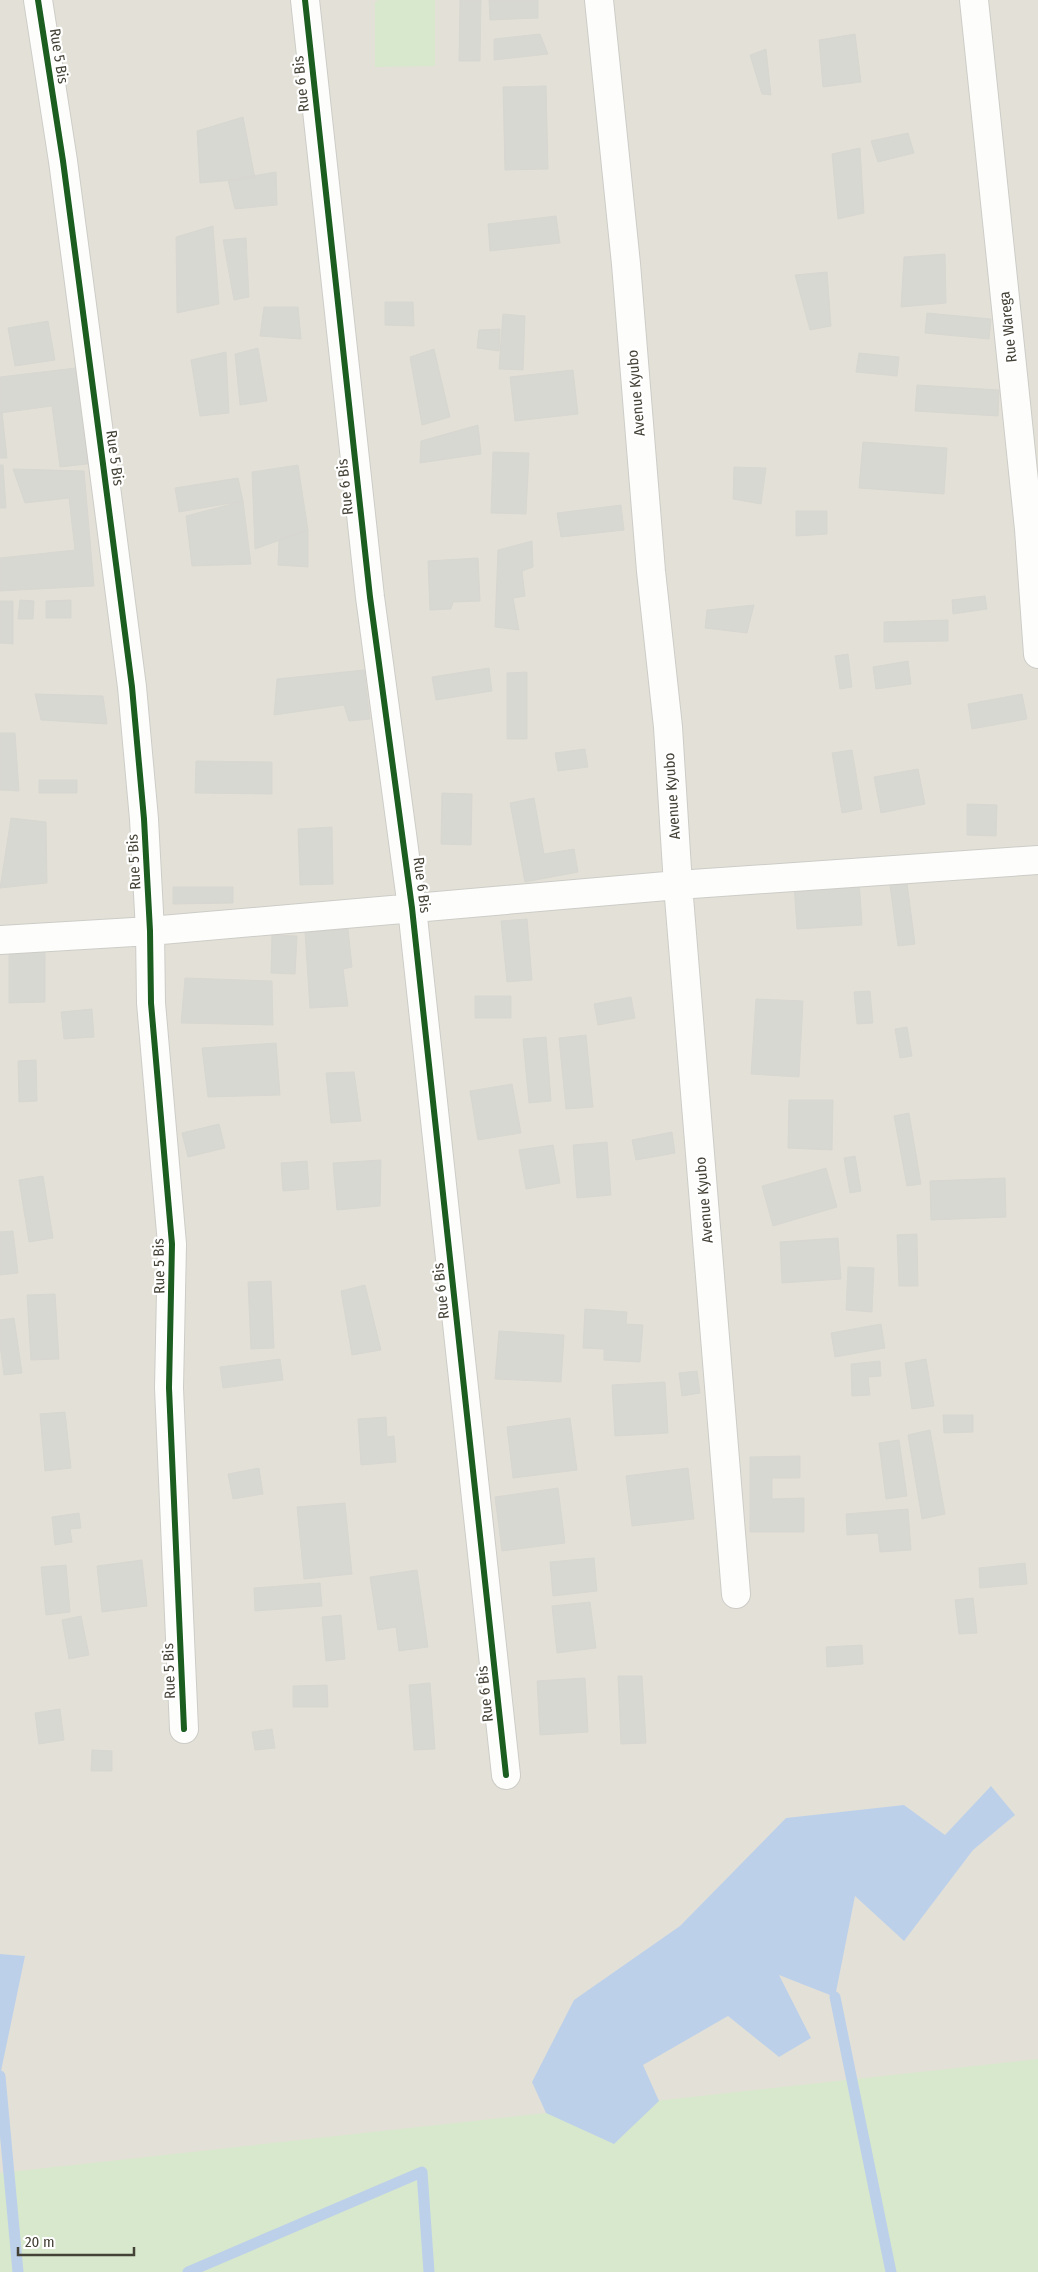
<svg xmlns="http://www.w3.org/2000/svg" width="1038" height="2272" viewBox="0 0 1038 2272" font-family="'Fira Sans Condensed',sans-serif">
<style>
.residential{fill:#e3e1d7}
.green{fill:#d8e8cc}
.water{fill:#bdd0ea}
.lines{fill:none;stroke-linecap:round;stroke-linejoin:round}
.stream{stroke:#bdd0ea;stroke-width:11}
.building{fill:#d8d8d2;stroke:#d7d6d0}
.minor-casing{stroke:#cdccc7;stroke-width:30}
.minor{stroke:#fdfdfc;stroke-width:28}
.cycleway-casing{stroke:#fff;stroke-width:9}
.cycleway{stroke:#1b5e20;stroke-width:6}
.labels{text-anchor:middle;stroke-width:4.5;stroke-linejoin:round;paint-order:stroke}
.street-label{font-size:15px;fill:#444136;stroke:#fff}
</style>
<rect width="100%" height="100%" fill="#efefea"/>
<path class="residential" d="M0,0H1038V2161L0,2257Z"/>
<path class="green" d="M379,0H435V66L375,67V2Z
M1038,2059V2272H0V2173Z"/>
<path class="water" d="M991,1786L1015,1815L973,1850L904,1941L855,1896L835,1997L779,1975L811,2038L779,2057L728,2016L643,2065L659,2101L614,2144L546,2113L532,2082L574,2000L680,1926L786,1818L904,1805L945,1835Z
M0,1954L25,1956L0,2076Z"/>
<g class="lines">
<path class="stream" d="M835,1997L891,2272
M0,2076L18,2272
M188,2272L422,2172L429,2272"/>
</g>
<path class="building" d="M460,0H481L480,61H459Z
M489,0H538V18L490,20Z
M540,34L548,54L494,60V39Z
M855,34L861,82L823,87L819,40Z
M766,49L771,95L762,94L750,55Z
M546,86L548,169L505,170L503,87Z
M243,117L255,178L200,183L197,131Z
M908,133L914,153L878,162L871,141Z
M860,148L864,213L838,219L832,154Z
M276,172L277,205L235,209L228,180Z
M556,216L560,243L490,251L488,224Z
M213,226L219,304L177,313L176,237Z
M246,238L249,297L234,300L223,240Z
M945,254L946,303L901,307L904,257Z
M827,272L831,326L810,330L795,275Z
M385,302H413L414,326L385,325Z
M264,307H298L301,339L260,336Z
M927,313L991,319L989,339L925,333Z
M503,314L525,316L523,370L499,369Z
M48,321L55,360L15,366L8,328Z
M500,329L499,351L477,348L479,330Z
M258,348L267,401L240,405L235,354Z
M434,349L450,417L422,425L410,357Z
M226,352L229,413L200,416L191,360Z
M859,353L899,357L897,376L856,372Z
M84,367L95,463L60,467L52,406L0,413V377Z
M573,370L578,414L515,421L510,377Z
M917,385L999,390L998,416L915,411Z
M2,412L7,458H0V413Z
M478,425L481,454L420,463L421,441Z
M863,442L947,448L944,494L859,488Z
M493,452L529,453L526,514L491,513Z
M0,465H3L6,508H0Z
M298,465L308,530L255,549L252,472Z
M734,467L766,468L761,504L733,499Z
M13,469L84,471L94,586L0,591V558L75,550L69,498L25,503Z
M238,478L243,501L179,512L175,488Z
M243,501L251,564L192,566L186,516Z
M621,505L624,530L561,537L557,513Z
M796,511H827V534L796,536Z
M308,530V567L278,565L279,540Z
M532,541L533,567L522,571L525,596L513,598L519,630L495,627L498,550Z
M478,558L480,601L453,602L451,609L430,610L428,561Z
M985,596L987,609L953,614L952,600Z
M20,600L34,601L33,619H18Z
M71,600V618H46V601Z
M0,601H13V644L0,643Z
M754,605L747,633L705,628L707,610Z
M948,620V641L884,642V622Z
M848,654L852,687L840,689L835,656Z
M908,661L911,684L876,689L873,667Z
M489,668L492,691L436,700L432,677Z
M364,670L370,719L349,721L344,705L274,715L277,679Z
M527,672V739H507V673Z
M35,694L103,696L107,724L41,720Z
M1022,694L1027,719L972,729L968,704Z
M0,733H15L19,791L0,790Z
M585,749L588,767L558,771L555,753Z
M852,750L862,809L842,813L832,753Z
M196,761L272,762V794L195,793Z
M918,769L925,804L881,813L874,777Z
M39,780H77V793H39Z
M442,793L472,794L471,845L441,844Z
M534,798L544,854L574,849L578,872L525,882L510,803Z
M967,804L997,805L996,836L967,835Z
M11,818L46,822L47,883L0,888Z
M332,827L333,884L300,885L298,829Z
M859,880L862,925L797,929L794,884Z
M907,883L915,944L898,946L890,885Z
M173,887H233V903L173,904Z
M527,919L532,980L507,982L501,921Z
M348,929L352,967L343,969L348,1006L310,1008L305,932Z
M272,935L297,936L295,974L271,973Z
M9,948H45V1002L9,1003Z
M185,978L272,981L273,1025L181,1023Z
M870,991L873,1023L857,1024L854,992Z
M475,996H511V1018H475Z
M631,997L635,1018L598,1025L594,1004Z
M756,999L803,1001L799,1077L751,1074Z
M92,1009L94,1037L64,1039L61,1012Z
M907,1027L912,1056L900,1058L895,1029Z
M586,1035L593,1107L566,1109L559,1038Z
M546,1037L551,1101L529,1103L523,1039Z
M276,1043L280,1095L208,1097L202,1048Z
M36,1060L37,1101L19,1102L18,1061Z
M354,1072L361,1121L331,1123L326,1073Z
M512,1084L521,1133L478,1140L470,1091Z
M789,1100H833L832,1150L788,1148Z
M909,1113L921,1184L907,1186L894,1116Z
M219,1124L225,1148L188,1157L182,1133Z
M672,1132L675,1153L636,1160L632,1140Z
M607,1142L611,1195L577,1198L573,1145Z
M553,1145L560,1183L526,1189L519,1150Z
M855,1156L861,1191L850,1193L844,1158Z
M381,1160L380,1206L337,1210L333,1163Z
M307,1161L309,1189L283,1191L281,1163Z
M826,1168L837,1207L773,1226L762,1186Z
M43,1176L53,1238L29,1242L19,1180Z
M1005,1178L1006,1217L931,1220L930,1181Z
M13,1231L18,1273L0,1275V1232Z
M917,1234L918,1286H899L897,1235Z
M838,1238L841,1279L782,1283L780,1242Z
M848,1267L874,1268L872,1312L846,1310Z
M271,1281L274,1348L251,1349L248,1282Z
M365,1285L381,1350L352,1355L341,1291Z
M55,1294L59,1359L31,1360L27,1295Z
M585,1309L627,1312L626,1324L643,1325L640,1362L604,1360V1349L583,1348Z
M14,1318L22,1373L4,1375L0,1345V1320Z
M881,1324L885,1348L835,1357L831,1333Z
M499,1331L564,1335L561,1382L495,1379Z
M280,1359L283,1380L223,1388L220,1367Z
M926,1359L934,1406L912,1409L905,1363Z
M880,1361L881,1376L868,1377L870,1395L852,1396L851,1364Z
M697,1371L700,1393L682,1396L679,1373Z
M665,1382L668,1433L615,1436L612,1385Z
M65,1412L71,1468L45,1471L40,1414Z
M943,1415H973V1432L944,1433Z
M386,1417L387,1437L394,1436L396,1462L361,1465L358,1419Z
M570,1418L577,1470L513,1478L507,1427Z
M930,1430L945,1514L922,1519L908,1435Z
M899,1440L907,1496L886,1499L879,1443Z
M800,1456V1478H772V1499L804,1498V1532H750V1457Z
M259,1468L263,1494L233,1499L228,1474Z
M688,1468L694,1519L632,1526L626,1476Z
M558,1488L565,1543L502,1551L495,1497Z
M345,1503L352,1574L304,1579L297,1507Z
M908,1509L911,1550L880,1552L878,1533L847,1535L846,1514Z
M79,1513L81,1528L70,1529L72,1542L55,1545L52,1517Z
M594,1558L597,1591L553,1596L550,1562Z
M142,1560L147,1606L102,1612L97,1566Z
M1025,1563L1027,1584L980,1588L979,1568Z
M66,1565L70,1612L46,1615L41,1567Z
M417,1570L428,1647L399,1651L396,1627L378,1630L370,1577Z
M320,1583L322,1606L255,1611L254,1588Z
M973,1598L977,1633L959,1634L955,1600Z
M590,1602L596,1648L557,1653L552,1606Z
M341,1615L345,1659L326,1661L322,1617Z
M81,1616L89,1655L69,1659L62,1620Z
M862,1645L863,1664L827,1667L826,1647Z
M618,1676H642L646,1743L621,1744Z
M585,1678L588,1732L540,1735L537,1681Z
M430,1683L435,1749L414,1750L409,1685Z
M327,1685L328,1707H293V1686Z
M60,1709L64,1740L39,1744L35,1713Z
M272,1729L275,1748L255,1750L252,1732Z
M92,1750L112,1751V1771H91Z"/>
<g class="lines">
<g class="minor-casing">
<path id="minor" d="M38,0L63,161L103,464L132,687L144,819L150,931L151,1003L172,1244L169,1388L184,1729
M305,0L370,597L412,908L506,1775
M599,0L626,264L651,571L668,727L678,885L736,1594
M974,0L1029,529L1038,654
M0,940L150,931L678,885L1038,860"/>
</g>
<use href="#minor" class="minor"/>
<g class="cycleway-casing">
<path id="cycleway" d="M38,0L63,161L103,464L132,687L144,819L150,931L151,1003L172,1244L169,1388L184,1729
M305,0L370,597L412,908L506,1775"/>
</g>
<use href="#cycleway" class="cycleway"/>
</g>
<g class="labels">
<g class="street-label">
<text transform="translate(59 56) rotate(81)" y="5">Rue 5 Bis</text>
<text transform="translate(301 84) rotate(-96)" y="5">Rue 6 Bis</text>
<text transform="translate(1008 327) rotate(-96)" y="5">Rue Warega</text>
<text transform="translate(636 393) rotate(-95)" y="5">Avenue Kyubo</text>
<text transform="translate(115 458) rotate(82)" y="5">Rue 5 Bis</text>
<text transform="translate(345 487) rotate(-96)" y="5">Rue 6 Bis</text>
<text transform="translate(672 796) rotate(-94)" y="5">Avenue Kyubo</text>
<text transform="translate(134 862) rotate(-93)" y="5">Rue 5 Bis</text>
<text transform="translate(422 885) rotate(83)" y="5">Rue 6 Bis</text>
<text transform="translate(704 1200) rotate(-95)" y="5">Avenue Kyubo</text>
<text transform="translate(159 1266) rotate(-91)" y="5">Rue 5 Bis</text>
<text transform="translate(441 1291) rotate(-96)" y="5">Rue 6 Bis</text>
<text transform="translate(169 1671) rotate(-92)" y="5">Rue 5 Bis</text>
<text transform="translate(485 1694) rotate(-96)" y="5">Rue 6 Bis</text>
</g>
</g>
<path d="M18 2247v8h116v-8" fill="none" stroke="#444136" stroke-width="2.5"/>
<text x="25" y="2247" font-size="15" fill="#444136" stroke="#ffffff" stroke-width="4" paint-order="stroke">20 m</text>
</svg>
